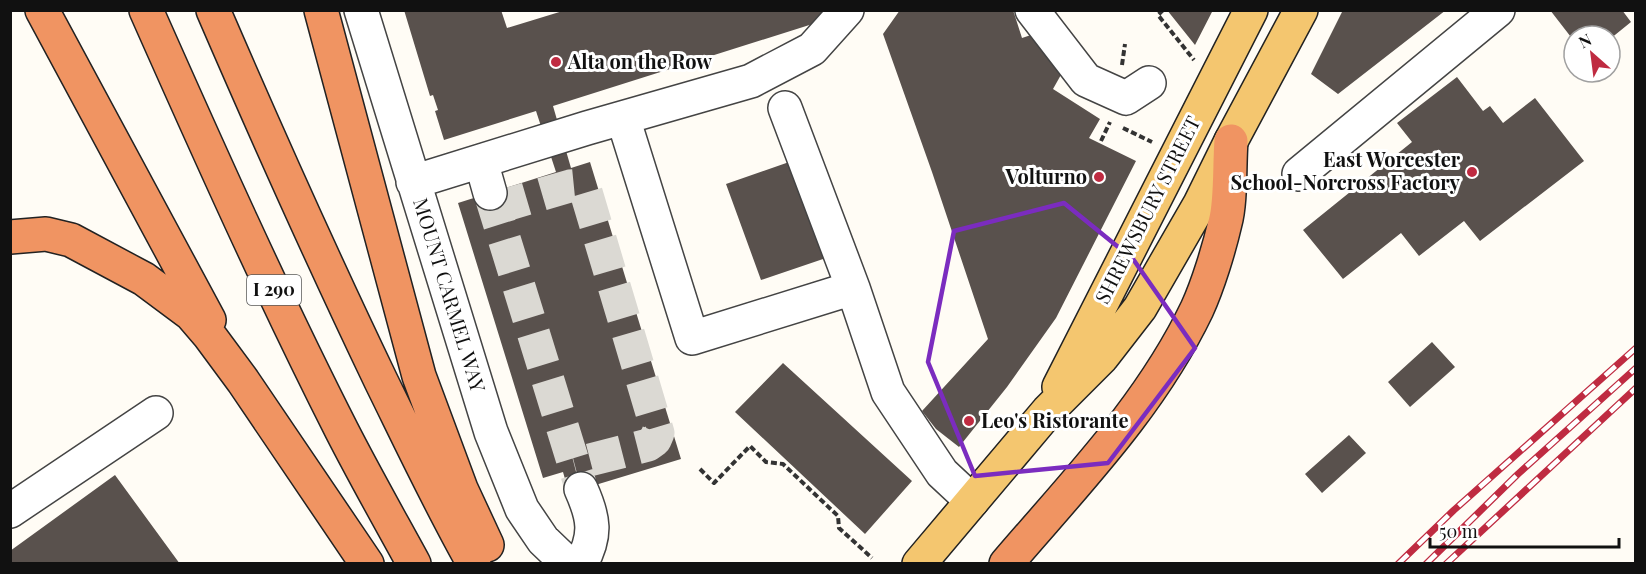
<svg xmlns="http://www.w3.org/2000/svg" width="1646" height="574" viewBox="0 0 1646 574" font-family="'Playfair Display',serif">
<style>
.building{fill:#59514d}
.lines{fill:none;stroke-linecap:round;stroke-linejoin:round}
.minor-tunnel{stroke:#dbd9d3;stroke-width:33;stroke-dasharray:33 16;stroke-linecap:butt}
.minor-casing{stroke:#444;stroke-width:36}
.major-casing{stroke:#222;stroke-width:36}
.highway-casing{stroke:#222;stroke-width:36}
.path{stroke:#333;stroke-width:4;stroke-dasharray:6 3;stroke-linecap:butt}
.minor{stroke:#fff;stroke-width:33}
.major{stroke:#f4c66f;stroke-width:33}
.highway{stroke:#f09462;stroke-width:33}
.rail-casing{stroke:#bf2b41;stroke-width:7}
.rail{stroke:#fff;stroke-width:4.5;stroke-dasharray:14;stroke-linecap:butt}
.marked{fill:none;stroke:#7b2cbf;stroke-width:4.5;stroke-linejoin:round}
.poi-dot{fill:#bf2b41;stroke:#fff;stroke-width:2}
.labels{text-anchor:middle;stroke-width:6;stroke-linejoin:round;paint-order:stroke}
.shield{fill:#fff;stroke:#585858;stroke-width:1.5}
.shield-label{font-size:18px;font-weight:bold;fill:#111}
.poi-label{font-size:20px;font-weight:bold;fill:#111;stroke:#fff;text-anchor:start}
.street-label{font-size:20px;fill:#111;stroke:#fff}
</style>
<rect width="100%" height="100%" fill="#fffcf5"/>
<path class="building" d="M404,10H501L507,28L566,10H827L822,21L553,106L571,168L590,162L681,459L569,493L563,472L543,478L458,203L556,172L536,111L444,140L435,111L438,110L433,95L430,96Z
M900,10H1013L1022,38L1034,34L1062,73L1053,89L1100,119L1089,138L1136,161L1056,318L1007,387L959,447L936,429L922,411L988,339L932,172L883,34Z
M1167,10H1213L1195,45Z
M1343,10H1446L1338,94L1311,74Z
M1550,10H1622L1631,22L1610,39V36H1574V41Z
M1457,77L1483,111L1490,106L1503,123L1535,98L1584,161L1480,241L1464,221L1419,256L1401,233L1343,279L1303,230L1412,142L1397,123Z
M792,161L826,258L761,280L726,184Z
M1432,342L1455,367L1410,407L1388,382Z
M783,363L912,481L865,534L735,412Z
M1349,435L1366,453L1322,493L1305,474Z
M115,475L180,564H10V551Z"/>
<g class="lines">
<path class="minor-tunnel" d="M490,193L580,484
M495,208L570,186L580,185L586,192L658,433L655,440L648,445L574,464"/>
<g class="minor-casing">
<path id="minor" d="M361,10L491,432L522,509L543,540L568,564
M1032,10L1086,80L1126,98L1149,83
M785,108L853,288L888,392L942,473L972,501
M623,118L692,338L853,288
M481,161L490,193
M1299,174L1498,10
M413,182L587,128L751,81L812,49L847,10
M10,511L156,413
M581,564C597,535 594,518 581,489"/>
</g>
<g class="major-casing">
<path id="major" d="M1059,387L1251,10
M919,564L1048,411L1102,357L1140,308L1200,204L1231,141L1301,10"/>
</g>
<g class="highway-casing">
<path id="highway" d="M42,10L209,320
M146,10C209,152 272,293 342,431C365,476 390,520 414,564
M213,10C267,135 322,258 381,381C411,442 440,504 474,564
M321,10L419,376L461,489L487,545
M10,237L46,234L71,240L144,279L191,314L209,335L243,381L367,564
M1006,564C1075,483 1150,407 1197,309C1208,285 1219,249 1225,223C1231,202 1229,164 1231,141"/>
</g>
<path class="path" d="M1163,10L1158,15L1194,60
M1122,65L1125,44
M1123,128L1152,142
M1101,141L1110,122
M700,469L714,483L750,446L766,462L783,464L838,516L839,528L872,558"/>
<use href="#minor" class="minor"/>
<use href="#major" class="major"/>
<use href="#highway" class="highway"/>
<g class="rail-casing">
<path id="rail" d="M1398,564L1454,510L1636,348
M1426,564L1518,474L1636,368
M1446,564L1636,388"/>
</g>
<use href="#rail" class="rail"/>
</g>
<path class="marked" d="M1064,203L1133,259L1195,348L1108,463L975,476L928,362L954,231Z"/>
<g class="poi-dot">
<circle cx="556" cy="62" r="6"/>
<circle cx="1472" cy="172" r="6"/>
<circle cx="1099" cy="177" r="6"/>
<circle cx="969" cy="421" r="6"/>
</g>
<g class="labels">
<rect class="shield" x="247" y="275" width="54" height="30" rx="4.5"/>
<g class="shield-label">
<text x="274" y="296">I 290</text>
</g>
<g class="poi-label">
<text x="568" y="69">Alta on the Row</text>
<text x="1460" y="167" text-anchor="end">East Worcester<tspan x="1460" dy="23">School-Norcross Factory</tspan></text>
<text x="1087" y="184" text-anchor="end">Volturno</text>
<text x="981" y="428">Leo's Ristorante</text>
</g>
<g class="street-label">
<text transform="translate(1148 210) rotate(-63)" y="7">SHREWSBURY STREET</text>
<text transform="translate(449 295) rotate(73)" y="7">MOUNT CARMEL WAY</text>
</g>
</g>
<rect width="1646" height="574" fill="none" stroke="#111111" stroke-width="24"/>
<g transform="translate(1592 54) rotate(332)"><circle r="28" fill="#ffffff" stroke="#a0a0a0" stroke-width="1.5"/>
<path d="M0-4.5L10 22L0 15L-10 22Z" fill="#bf2b41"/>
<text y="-9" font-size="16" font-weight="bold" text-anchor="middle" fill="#111111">N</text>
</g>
<path d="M1430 538v9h189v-9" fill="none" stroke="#111111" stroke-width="3"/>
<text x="1439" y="538" font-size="18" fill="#111111" stroke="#ffffff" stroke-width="4.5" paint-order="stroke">50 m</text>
</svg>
